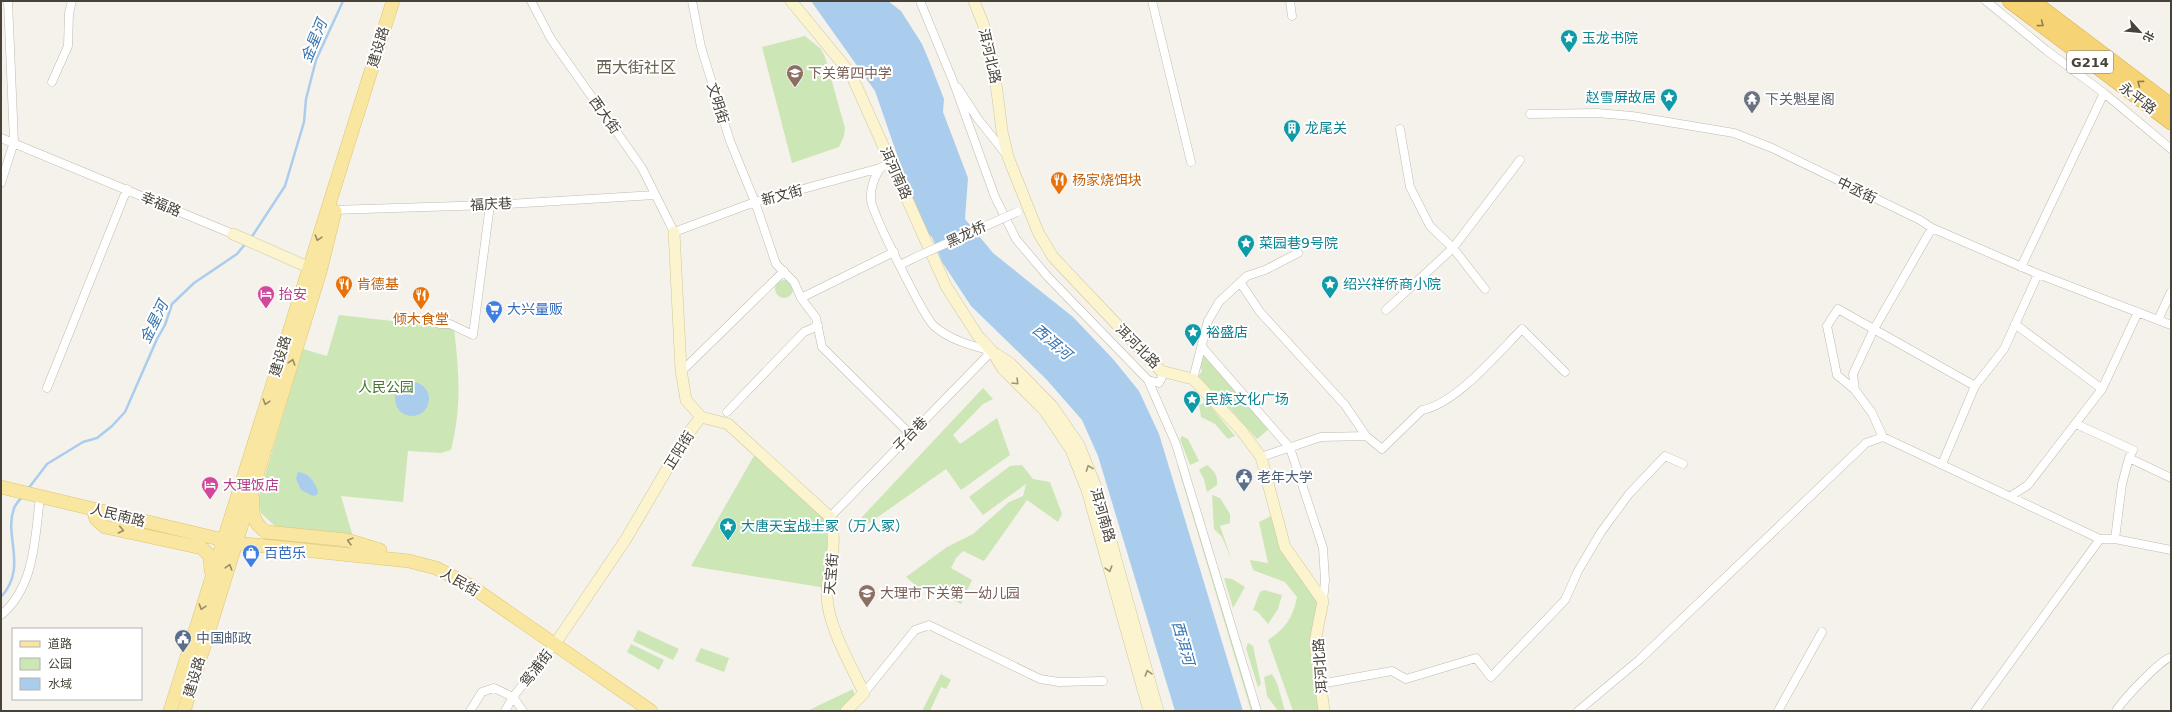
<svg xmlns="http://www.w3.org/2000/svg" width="2172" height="712" viewBox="0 0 2172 712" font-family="'DejaVu Sans','Noto Sans SC',sans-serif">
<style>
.green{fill:#cde6b6}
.water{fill:#abcded}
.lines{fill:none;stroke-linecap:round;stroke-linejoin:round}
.stream{stroke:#abcded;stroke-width:2.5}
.street-casing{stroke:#c0bbae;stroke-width:9}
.secondary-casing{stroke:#d1c79d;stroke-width:12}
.primary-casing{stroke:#dec570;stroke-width:14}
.highway-casing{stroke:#d5ab44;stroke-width:16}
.street{stroke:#fff;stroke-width:8}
.secondary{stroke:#fcf4ce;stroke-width:11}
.primary{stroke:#f9e6a0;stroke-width:13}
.highway{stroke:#f6d475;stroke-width:15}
.street-bridge-casing{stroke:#c0bbae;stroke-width:9;stroke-linecap:butt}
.street-bridge{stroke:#fff;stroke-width:8}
.oneway{stroke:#8e7d51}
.oneway2{stroke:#988c67}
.oneway3{stroke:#99937c}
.labels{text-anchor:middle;stroke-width:4;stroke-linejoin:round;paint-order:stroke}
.shield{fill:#fff;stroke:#7f7b74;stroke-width:1}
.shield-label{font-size:13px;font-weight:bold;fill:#484339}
.culture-label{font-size:14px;fill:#0d838f;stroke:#fff;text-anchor:start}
.street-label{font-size:14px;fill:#484339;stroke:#fff}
.education-label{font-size:14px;fill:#785e54;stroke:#fff;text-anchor:start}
.worship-label{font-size:14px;fill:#5b616d;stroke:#fff;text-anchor:start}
.food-label{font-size:14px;fill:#c56008;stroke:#fff;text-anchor:start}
.hotel-label{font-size:14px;fill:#b23c85;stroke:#fff;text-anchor:start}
.shop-label{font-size:14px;fill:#366cbe;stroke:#fff;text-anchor:start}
.park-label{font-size:14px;fill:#45782f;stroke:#fff}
.service-label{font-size:14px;fill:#4e5e75;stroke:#fff;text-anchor:start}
.water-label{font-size:15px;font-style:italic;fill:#3774af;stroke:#fff}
.quarter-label{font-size:16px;fill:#6b6251;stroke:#fff}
</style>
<rect width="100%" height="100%" fill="#f4f2eb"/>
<path class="green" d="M805,36L821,49L825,57L845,128L844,136L839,147L792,163L762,47Z
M775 289a9 9 0 1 1 18 0a9 9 0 1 1-18 0Z
M339,315L454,328C459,373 462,405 451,450L441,453L408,451L403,502L341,496L353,537L278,529L261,513L258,499L303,349L327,356Z
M1204,355L1254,410L1268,430L1257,439L1213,390L1207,389L1197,378L1202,371L1199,363Z
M983,388L993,399L983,404L953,435L960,444L997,418L1010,455L961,490L946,469L868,524L861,518Z
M1207,402L1235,436L1228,439L1215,424L1201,417L1199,405Z
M1182,436L1188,439L1199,461L1190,465L1180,439Z
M755,454L827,519L832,534L826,588L691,566Z
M1177,464H1179L1254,711H1251Z
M1022,465L1033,479L1050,482L1062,514L1058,522L1027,500L984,561L963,551L956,558L951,568L972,580L961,604L934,590H921L906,577L947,547L973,534L1009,502L1023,496L1026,484L983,515L969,497L1010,466Z
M1207,465C1214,471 1218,475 1217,485L1207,492L1204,479L1199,470Z
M1212,495L1220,498L1230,514V523L1220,526L1232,561L1222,537L1214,529Z
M1273,515L1320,601L1321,711H1293L1268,640C1287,627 1292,619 1297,597L1285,582L1253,570L1250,560L1268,563L1259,522Z
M1224,578L1232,579L1245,587L1233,608Z
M1264,590L1282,595L1278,609L1268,624L1258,612L1253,610L1260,592Z
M638,630L679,649L673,660L633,641Z
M1248,643L1253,646L1261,684L1258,687L1246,648Z
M631,644L664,660L659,670L627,652Z
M701,648L729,658L724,672L695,661Z
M941,674L951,680L946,689L941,687L930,711H922Z
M1272,674L1277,683L1285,711H1278L1267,696L1264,677Z
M853,689L855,696L841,711H807Z"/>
<path class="water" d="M811,1H888L901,11L922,44L930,63L944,99L943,112L968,178L965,219L993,253L1073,317L1113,359L1139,391L1159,434L1243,711H1175L1098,456L1082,420L1046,379L971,306L942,262L932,237L926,232L920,221L875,91Z
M395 399a17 17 0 1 1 34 0a17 17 0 1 1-34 0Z
M298,472C309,473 314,481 318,491L317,495L313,496L301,490L296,479Z"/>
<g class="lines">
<path class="stream" d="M251,238L285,186L304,122L306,99L316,60L343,1
M28,489L47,464L83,442L97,438L112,426L125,412L157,339L165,325L172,304L194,283L237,254L246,243
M1,597C29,566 2,535 15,506C17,503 20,499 23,496"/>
<g class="street-casing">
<path id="street" d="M531,1L551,39L642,168L674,232L755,202L880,168L891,163
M692,1L701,47L730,141L755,202L776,264L794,282L801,298L816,318L822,347L910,434
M920,1L953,81L995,197L1016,239L1048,277L1148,380L1159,383L1162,377L1161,371
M1152,1L1191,162
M1290,1L1292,16
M1986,1L2046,50L2104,93L2171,149
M52,82L68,46L69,13L72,1
M958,88L978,119L1006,154
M1530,114L1597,113L1632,116L1734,133L1772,148L1920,220L1932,228L2038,274L2171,325
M1400,129L1410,187L1430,226L1453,248L1485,289
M1,138L233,234
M1,183L14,142L8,1
M332,210L490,205L655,195
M900,265L916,257
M2021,267L2104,93
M1240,282L1260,312L1345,405L1366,436
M801,298L894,252
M1386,310L1453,248L1520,160
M2158,320L2171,292
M440,324H450L473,335L490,205
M2015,324L2102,389
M1202,347L1290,448L1323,548L1325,580L1323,601
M686,367L784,271
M1193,379L1208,321L1219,302L1247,276L1265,270L1298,253
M1148,380L1176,444L1257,711
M47,388L127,189
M1855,390L1853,374L1874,329L1932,228
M727,412L804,332L818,326
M2076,424L2133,450L2129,458L2171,478
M1883,437L1872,413L1855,390L1837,375L1827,326L1838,309L1975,386
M1261,457L1321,437L1366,436L1382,449L1422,410C1456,404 1498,353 1522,329L1565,372
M1942,464L1975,386L2004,349L2038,274
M2011,496L2028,485L2102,389L2138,312
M830,517L992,351C972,346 950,340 934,326C924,317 872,213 871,200C870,188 874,179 880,168
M2115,539L2122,484L2129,458
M1,615C35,587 35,537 40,497
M1320,684L1392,671L1406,679L1476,658L1491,677L1565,600L1578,571L1601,532L1629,494L1665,456L1683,464
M864,693L915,630L929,625L1040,679L1059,682L1103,681
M470,711L482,692L494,688L513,697L505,711
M523,711L513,697L555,644
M1578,711L1639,660L1866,443L1883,437L2100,539H2115L2171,550
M1778,711L1822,632
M1975,711L2100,539
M2116,711C2123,700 2160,660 2171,657"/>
</g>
<g class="secondary-casing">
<path id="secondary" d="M791,1L851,74L946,286L978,336L992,351L1003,369L1045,411L1071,450L1087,490L1149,711
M974,1L984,26L993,60L1002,131L1008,157L1038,232L1053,257L1161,371L1193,379L1241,430L1261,457L1285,547L1323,601L1315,642L1324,711
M233,234L317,271
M996,354L1010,363L1052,406L1079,445L1096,487L1158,711
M701,417L728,424L830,517C839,547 827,567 827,596C828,627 851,665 864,693L846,711
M555,644L626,539L687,435L701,417L686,400L681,370L674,232"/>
</g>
<g class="primary-casing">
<path id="primary" d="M1,487L236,543L409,561L436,568L469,585L651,711
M253,499C251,512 254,524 266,532L347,540L380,550
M93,509L96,519L105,527L202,548L210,556L211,571
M170,711L393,1
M184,711L320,272L335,211"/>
</g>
<g class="highway-casing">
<path id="highway" d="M2010,1L2171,122
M2032,1L2171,106"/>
</g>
<use href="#street" class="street"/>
<use href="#secondary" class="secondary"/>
<use href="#primary" class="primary"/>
<use href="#highway" class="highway"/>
<g class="street-bridge-casing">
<path id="street-bridge" d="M916,257L1017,212"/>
</g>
<use href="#street-bridge" class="street-bridge"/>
</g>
<defs><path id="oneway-chevron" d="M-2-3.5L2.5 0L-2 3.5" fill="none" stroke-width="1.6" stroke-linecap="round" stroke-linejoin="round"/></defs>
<g class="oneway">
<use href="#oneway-chevron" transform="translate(2041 24) rotate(37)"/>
<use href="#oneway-chevron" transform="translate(2140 83) rotate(-143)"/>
</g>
<g class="oneway2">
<use href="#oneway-chevron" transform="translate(318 238) rotate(108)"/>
<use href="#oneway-chevron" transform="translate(292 362) rotate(-73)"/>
<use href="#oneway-chevron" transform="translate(266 402) rotate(107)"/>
<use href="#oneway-chevron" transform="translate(121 530) rotate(12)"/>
<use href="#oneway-chevron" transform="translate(350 541) rotate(-165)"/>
<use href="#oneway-chevron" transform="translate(229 567) rotate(-73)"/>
<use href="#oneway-chevron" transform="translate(202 607) rotate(107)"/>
</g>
<g class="oneway3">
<use href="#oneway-chevron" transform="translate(1016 382) rotate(45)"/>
<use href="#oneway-chevron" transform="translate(1089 468) rotate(-110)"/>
<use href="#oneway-chevron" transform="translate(1109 569) rotate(74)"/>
<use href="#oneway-chevron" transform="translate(1148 673) rotate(-106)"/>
</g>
<defs>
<g id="sight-pin" transform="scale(0.9)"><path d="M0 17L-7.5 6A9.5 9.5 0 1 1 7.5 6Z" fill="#0f9aa8" stroke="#fff"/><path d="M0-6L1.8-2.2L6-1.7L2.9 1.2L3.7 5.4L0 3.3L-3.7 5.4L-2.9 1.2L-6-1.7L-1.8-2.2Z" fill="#fff"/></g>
<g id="school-pin" transform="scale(0.9)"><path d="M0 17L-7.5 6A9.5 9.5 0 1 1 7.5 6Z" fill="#8d6e63" stroke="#fff"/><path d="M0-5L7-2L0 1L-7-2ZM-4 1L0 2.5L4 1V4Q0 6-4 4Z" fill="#fff"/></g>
<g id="temple-pin" transform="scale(0.9)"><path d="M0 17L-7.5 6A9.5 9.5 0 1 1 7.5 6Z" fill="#6b7280" stroke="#fff"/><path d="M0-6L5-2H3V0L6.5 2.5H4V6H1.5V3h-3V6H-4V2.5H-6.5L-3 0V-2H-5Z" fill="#fff"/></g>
<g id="building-pin" transform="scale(0.9)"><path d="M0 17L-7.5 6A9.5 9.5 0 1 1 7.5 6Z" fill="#0f9aa8" stroke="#fff"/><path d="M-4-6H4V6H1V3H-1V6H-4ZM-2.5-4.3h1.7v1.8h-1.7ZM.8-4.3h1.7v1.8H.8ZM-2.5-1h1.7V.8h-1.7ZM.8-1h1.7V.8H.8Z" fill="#fff"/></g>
<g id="restaurant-pin" transform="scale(0.9)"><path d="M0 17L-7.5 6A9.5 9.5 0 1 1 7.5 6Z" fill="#e8710a" stroke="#fff"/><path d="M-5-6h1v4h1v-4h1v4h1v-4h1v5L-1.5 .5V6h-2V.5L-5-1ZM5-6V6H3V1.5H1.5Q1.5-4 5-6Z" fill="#fff"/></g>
<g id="hotel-pin" transform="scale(0.9)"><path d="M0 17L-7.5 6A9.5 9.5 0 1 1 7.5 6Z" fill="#d1479c" stroke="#fff"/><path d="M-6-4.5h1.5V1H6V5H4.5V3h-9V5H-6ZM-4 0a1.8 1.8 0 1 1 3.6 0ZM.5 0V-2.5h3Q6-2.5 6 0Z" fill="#fff"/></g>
<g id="supermarket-pin" transform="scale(0.9)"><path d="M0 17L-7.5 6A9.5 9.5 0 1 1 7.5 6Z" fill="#3f7fe0" stroke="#fff"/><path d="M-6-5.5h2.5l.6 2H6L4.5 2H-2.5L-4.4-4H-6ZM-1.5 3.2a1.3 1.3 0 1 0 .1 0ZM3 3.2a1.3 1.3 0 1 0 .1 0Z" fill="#fff"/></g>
<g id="civic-pin" transform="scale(0.9)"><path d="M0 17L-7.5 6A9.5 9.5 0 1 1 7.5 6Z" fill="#5c6f8a" stroke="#fff"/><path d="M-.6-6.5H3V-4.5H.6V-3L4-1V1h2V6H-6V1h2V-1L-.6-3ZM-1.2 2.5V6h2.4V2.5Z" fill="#fff"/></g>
<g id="shop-pin" transform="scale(0.9)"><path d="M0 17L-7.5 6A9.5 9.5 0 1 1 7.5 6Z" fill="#3f7fe0" stroke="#fff"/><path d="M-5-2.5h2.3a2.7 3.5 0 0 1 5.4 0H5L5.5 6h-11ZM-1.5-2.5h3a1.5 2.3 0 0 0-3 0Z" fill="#fff"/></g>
</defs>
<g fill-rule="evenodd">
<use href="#sight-pin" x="1569" y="38"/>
<use href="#school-pin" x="795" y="73"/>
<use href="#sight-pin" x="1669" y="97"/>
<use href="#temple-pin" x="1752" y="99"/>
<use href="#building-pin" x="1292" y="128"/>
<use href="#restaurant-pin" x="1059" y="180"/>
<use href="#sight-pin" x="1246" y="243"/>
<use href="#restaurant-pin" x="344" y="284"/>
<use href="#sight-pin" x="1330" y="284"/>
<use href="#hotel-pin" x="266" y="294"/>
<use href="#restaurant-pin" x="421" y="295"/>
<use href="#supermarket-pin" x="494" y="309"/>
<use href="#sight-pin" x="1193" y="332"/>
<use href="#sight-pin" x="1192" y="399"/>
<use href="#civic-pin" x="1244" y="477"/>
<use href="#hotel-pin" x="210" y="485"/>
<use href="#sight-pin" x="728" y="526"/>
<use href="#shop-pin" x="251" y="553"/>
<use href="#school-pin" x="867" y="593"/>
<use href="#civic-pin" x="183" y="638"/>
</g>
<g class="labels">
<rect class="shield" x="2067" y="51" width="46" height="22" rx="3"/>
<g class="shield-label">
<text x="2090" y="67">G214</text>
</g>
<g class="culture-label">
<text x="1582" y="43">玉龙书院</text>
<text x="1656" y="102" text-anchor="end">赵雪屏故居</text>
<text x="1305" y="133">龙尾关</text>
<text x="1259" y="248">菜园巷9号院</text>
<text x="1343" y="289">绍兴祥侨商小院</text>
<text x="1206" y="337">裕盛店</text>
<text x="1205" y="404">民族文化广场</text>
<text x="741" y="531">大唐天宝战士冢（万人冢）</text>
</g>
<g class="street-label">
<text transform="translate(378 47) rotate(-73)" y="5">建设路</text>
<text transform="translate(990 56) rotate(77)" y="5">洱河北路</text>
<text transform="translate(2138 98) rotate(37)" y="5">永平路</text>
<text transform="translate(718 103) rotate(73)" y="5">文明街</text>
<text transform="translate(605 115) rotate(55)" y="5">西大街</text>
<text transform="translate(896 173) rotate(66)" y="5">洱河南路</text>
<text transform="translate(1857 190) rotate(26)" y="5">中丞街</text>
<text transform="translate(782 195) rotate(-15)" y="5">新文街</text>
<text transform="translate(161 204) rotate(23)" y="5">幸福路</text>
<text transform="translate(491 204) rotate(-3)" y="5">福庆巷</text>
<text transform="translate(966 234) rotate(-25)" y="5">黑龙桥</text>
<text transform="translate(1138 346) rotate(45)" y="5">洱河北路</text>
<text transform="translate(280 356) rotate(-73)" y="5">建设路</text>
<text transform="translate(910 434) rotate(-46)" y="5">子台巷</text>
<text transform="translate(679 450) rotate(-58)" y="5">正阳街</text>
<text transform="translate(118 515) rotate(14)" y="5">人民南路</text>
<text transform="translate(1103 515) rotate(74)" y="5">洱河南路</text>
<text transform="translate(831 574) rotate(-85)" y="5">天宝街</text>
<text transform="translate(460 582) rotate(30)" y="5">人民街</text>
<text transform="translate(1320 666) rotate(-94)" y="5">洱河北路</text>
<text transform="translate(536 668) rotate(-52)" y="5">鸳浦街</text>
<text transform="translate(194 677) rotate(-73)" y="5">建设路</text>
</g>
<g class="education-label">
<text x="808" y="78">下关第四中学</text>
<text x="880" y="598">大理市下关第一幼儿园</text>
</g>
<g class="worship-label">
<text x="1765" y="104">下关魁星阁</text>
</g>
<g class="food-label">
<text x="1072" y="185">杨家烧饵块</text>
<text x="357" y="289">肯德基</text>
<text x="421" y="324" text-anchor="middle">倾木食堂</text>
</g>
<g class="hotel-label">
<text x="279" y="299">抬安</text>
<text x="223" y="490">大理饭店</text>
</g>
<g class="shop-label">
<text x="507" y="314">大兴量贩</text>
<text x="264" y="558">百芭乐</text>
</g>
<g class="park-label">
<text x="386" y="392">人民公园</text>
</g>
<g class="service-label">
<text x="1257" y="482">老年大学</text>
<text x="196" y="643">中国邮政</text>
</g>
<g class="water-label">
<text transform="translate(314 41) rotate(-68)" y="5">金星河</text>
<text transform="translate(154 322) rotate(-64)" y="5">金星河</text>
<text transform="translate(1052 342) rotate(40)" y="5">西洱河</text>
<text transform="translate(1183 643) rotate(74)" y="5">西洱河</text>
</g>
<g class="quarter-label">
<text x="636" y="73">西大街社区</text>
</g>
</g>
<rect width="2172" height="712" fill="none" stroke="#484339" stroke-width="4"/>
<rect x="12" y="628" width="130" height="72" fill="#ffffff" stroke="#b6b4b0"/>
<rect x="20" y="641" width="20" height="6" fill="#f9e6a0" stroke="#b6b4b0"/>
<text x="48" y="648" font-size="12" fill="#484339">道路</text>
<rect x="20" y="658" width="20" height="12" fill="#cde6b6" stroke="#b6b4b0"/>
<text x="48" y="668" font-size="12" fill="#484339">公园</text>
<rect x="20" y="678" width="20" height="12" fill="#abcded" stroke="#b6b4b0"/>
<text x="48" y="688" font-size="12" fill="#484339">水域</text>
<g transform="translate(2140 32) rotate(117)" stroke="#ffffff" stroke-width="3" paint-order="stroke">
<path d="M0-3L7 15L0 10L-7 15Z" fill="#484339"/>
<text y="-6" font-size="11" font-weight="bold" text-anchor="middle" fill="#484339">北</text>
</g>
</svg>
